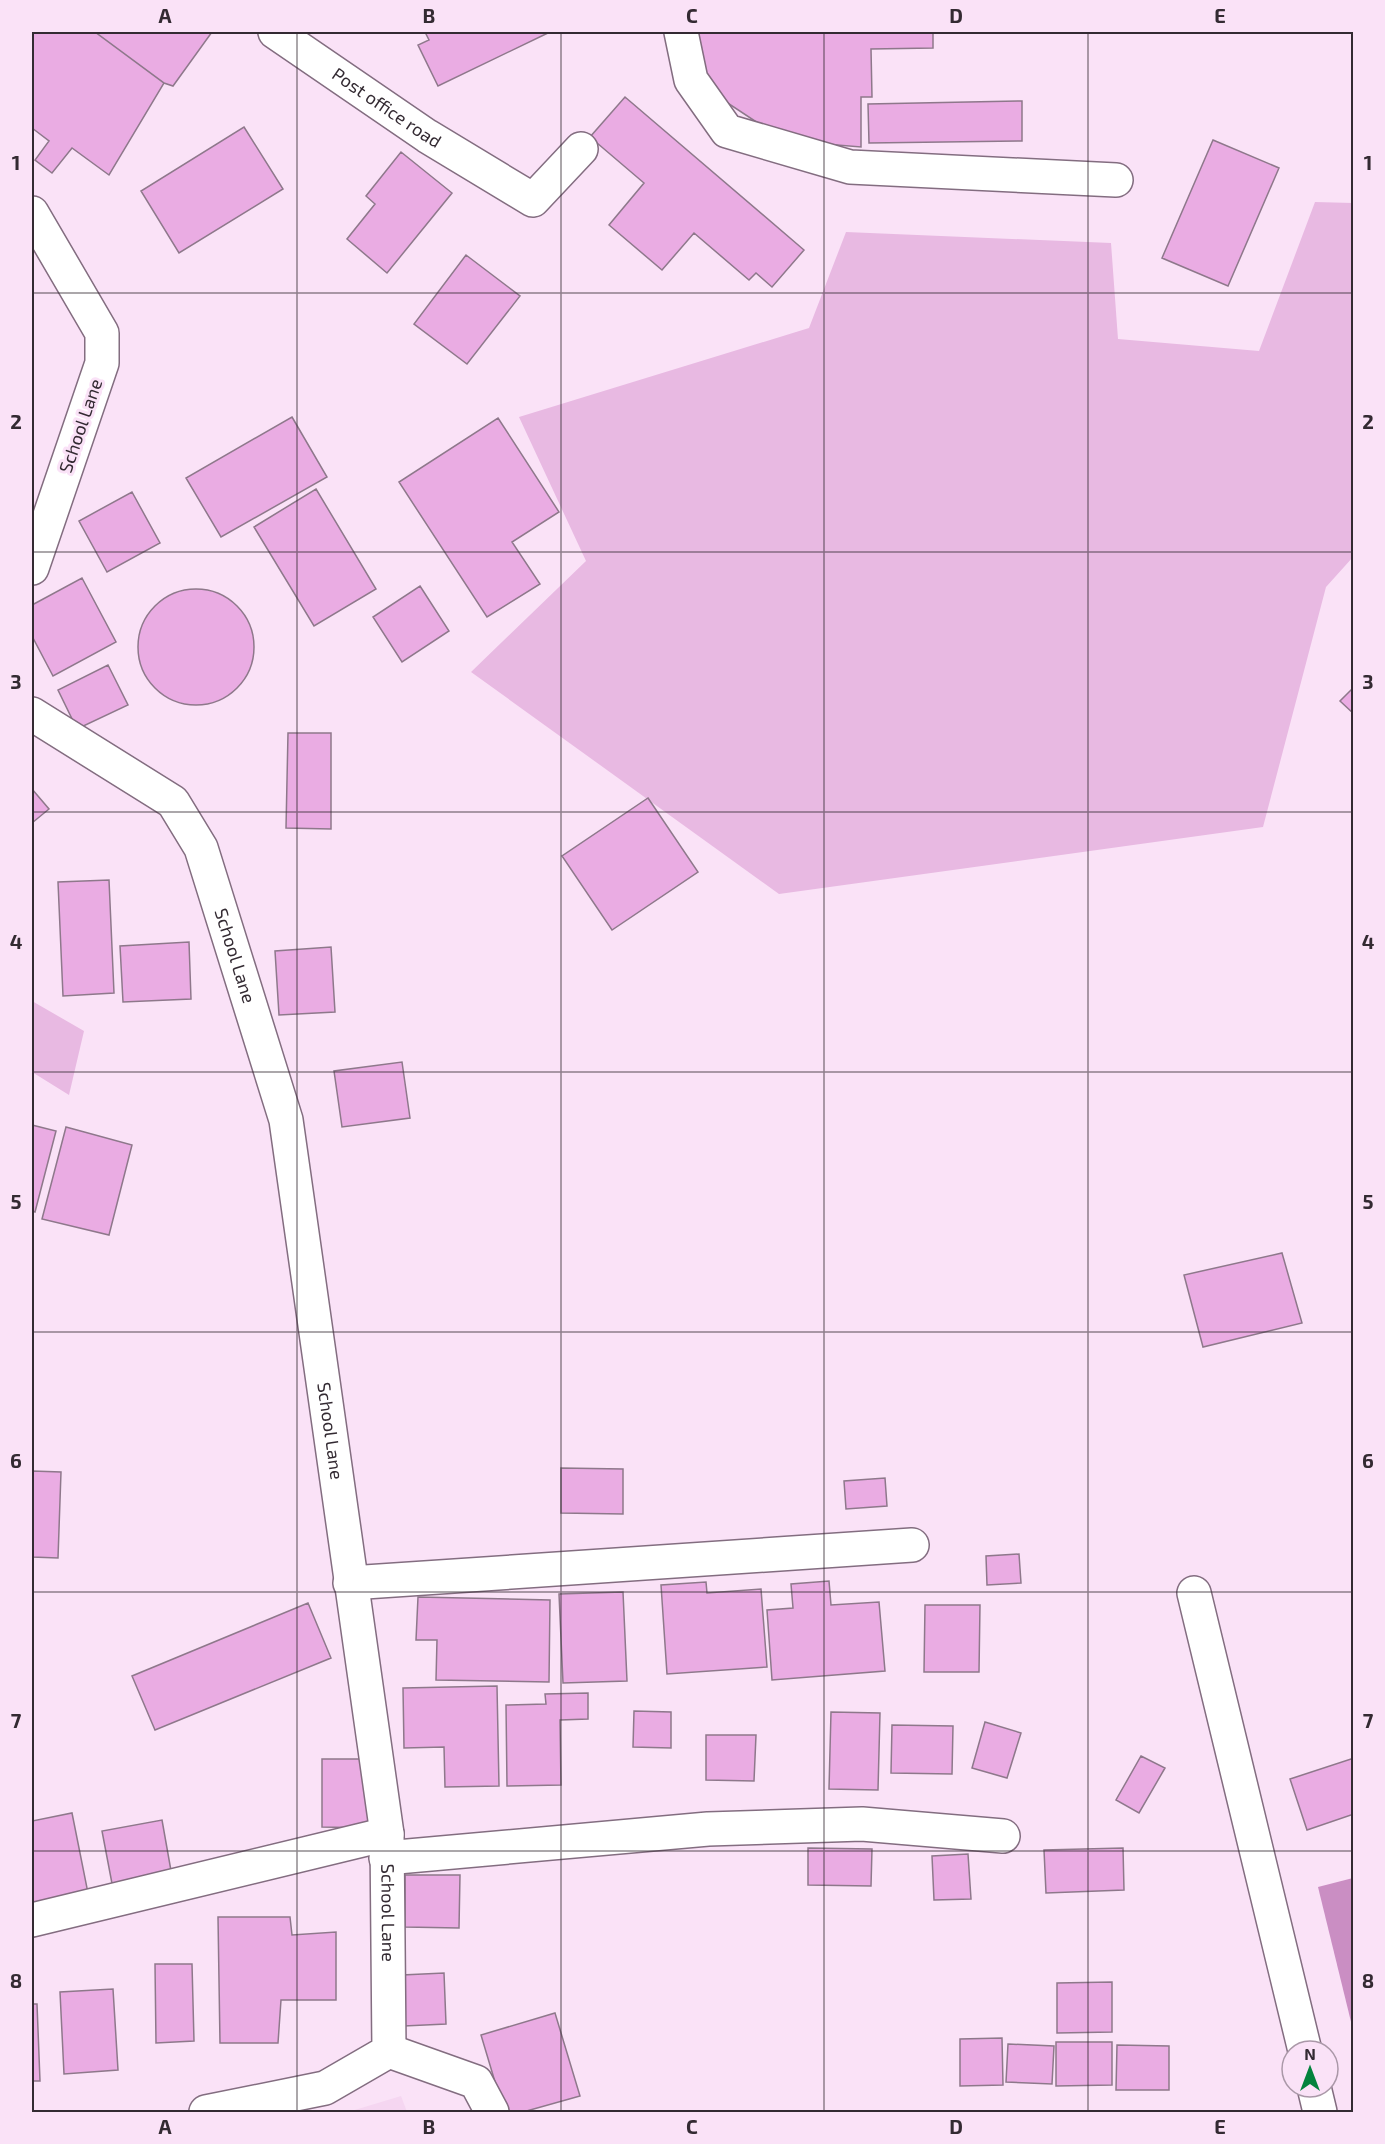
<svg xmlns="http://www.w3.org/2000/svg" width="1385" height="2144" viewBox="0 0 1385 2144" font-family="'Exo 2',sans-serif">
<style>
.built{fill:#f5d6f1}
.green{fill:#e8b9e2}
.water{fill:#ca8ec3}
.building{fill:#eaace3;stroke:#8e788b;stroke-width:1.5}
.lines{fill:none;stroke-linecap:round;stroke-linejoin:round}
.minor-casing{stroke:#836d80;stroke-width:36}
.minor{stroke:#fff;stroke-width:33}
.grid{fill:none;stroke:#332a32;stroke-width:1.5;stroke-opacity:0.55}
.labels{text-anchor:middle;stroke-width:6;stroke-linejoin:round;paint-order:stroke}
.street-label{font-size:18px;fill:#332a32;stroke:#fae2f7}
.neatline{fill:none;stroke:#332a32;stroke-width:2}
.grid-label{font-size:20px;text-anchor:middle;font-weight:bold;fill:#332a32}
</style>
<rect width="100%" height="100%" fill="#fae2f7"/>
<path class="built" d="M401,2096L407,2112H348Z"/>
<path class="green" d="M1315,202L1353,203V557L1326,587L1263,827L779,894L471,672L586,561L519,417L809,328L846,232L1111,243L1118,339L1259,351Z
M32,1001L84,1031L69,1095L32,1072Z"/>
<path class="water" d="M1353,1878H1354L1353,2030L1318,1887Z"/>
<path class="building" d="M32,32H95L164,83L109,175L72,148L52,173L35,160L49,141L32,128Z
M95,32H212L173,86L164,83Z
M425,32H550L438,86L418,45L429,40Z
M695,32H933V48L871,49L872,97H861V147L813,143L767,129L720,98L695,51Z
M625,97L804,250L772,287L756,273L749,280L694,233L662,270L609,225L644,183L590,137Z
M1022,101V141L869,143L868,104Z
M244,127L283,189L179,253L141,191Z
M1213,140L1279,168L1228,286L1162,258Z
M401,152L452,193L387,273L347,239L375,204L366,196Z
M466,255L520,296L467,364L414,324Z
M292,417L327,477L221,537L186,478Z
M498,418L559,512L512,542L540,584L487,617L399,482Z
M316,489L376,589L314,626L254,527Z
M132,492L160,543L107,572L79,521Z
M82,578L116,642L53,676L32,636V605Z
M420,586L449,631L402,662L373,617Z
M138 647a58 58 0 1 1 116 0a58 58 0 1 1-116 0Z
M108,665L128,705L77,729L58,690Z
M1354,687V714L1340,701Z
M288,733H331V829L286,828Z
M32,789L49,809L32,823Z
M648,798L698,872L612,930L562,856Z
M109,880L114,993L63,996L58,882Z
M189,942L191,999L123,1002L120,946Z
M331,947L335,1012L279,1015L275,951Z
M402,1062L410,1118L342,1127L334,1071Z
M32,1125L56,1131L35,1212L32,1211Z
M66,1127L132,1145L109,1235L42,1219Z
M1282,1253L1302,1323L1203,1347L1184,1275Z
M561,1468L623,1469V1514L561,1513Z
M32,1471L61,1472L58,1558L32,1557Z
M885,1478L887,1506L846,1509L844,1481Z
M1019,1554L1021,1583L987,1585L986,1556Z
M829,1581L831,1605L879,1602L885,1671L772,1680L767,1610L793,1608L791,1584Z
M706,1582L707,1593L761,1589L767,1667L667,1674L661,1585Z
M623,1592L627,1681L563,1683L559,1594Z
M418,1597L550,1600L549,1682L436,1680L437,1640H416Z
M308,1603L331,1658L155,1730L132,1676Z
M925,1605H980L979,1672H924Z
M497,1686L499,1786L445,1787L444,1747L404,1748L403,1688Z
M588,1693V1719L560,1720L561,1785L507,1786L506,1705L546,1704L545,1694Z
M634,1711L671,1712V1748L633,1747Z
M831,1712L880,1713L878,1790L829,1789Z
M985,1722L1021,1733L1007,1778L972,1768Z
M892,1725L953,1726L952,1774L891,1773Z
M706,1735H756L754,1781L706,1780Z
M1141,1756L1165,1768L1139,1813L1116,1800Z
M1354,1758V1814L1307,1830L1290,1779Z
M322,1759H371L370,1828L322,1827Z
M72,1813L88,1893L32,1916V1821Z
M162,1820L173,1882L114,1894L102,1831Z
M808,1848L872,1849L871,1886L808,1885Z
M1123,1848L1124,1890L1046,1893L1044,1850Z
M968,1854L971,1899L934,1900L932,1856Z
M405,1875H460L459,1928L405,1927Z
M218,1917H290L292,1935L336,1932V2000H281L278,2043H220Z
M155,1964H192L194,2041L156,2043Z
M444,1973L446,2024L404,2026L402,1975Z
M1112,1982V2032L1057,2033V1983Z
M113,1989L118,2070L64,2074L60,1992Z
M32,2004H37L40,2081H32Z
M555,2013L580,2096L523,2112H504L481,2035Z
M1002,2038L1003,2085L960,2086V2039Z
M1056,2042H1112V2085L1056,2086Z
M1008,2044L1054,2046L1052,2084L1006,2082Z
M1117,2045L1169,2046V2090H1116Z"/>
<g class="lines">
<g class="minor-casing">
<g id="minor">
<path id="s1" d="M275,32L427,136L533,200L581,149"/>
<path d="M681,32L691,80L727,131L850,167L1116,180"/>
<path d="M32,213L102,333V363L32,568"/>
<path id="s2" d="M32,714L173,802L201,848L286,1120L387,1834L389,2051L325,2088L206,2112"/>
<path d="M350,1583L912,1545"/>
<path d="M1194,1593L1305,2051"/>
<path d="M386,1858L708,1829L862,1824L1003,1836"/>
<path d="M32,1920L387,1834"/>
<path d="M389,2051L476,2082L492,2112"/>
<path d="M1314,2087L1320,2112"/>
</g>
</g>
<use href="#minor" class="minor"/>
</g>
<path class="grid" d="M297,32V2112M561,32V2112M824,32V2112M1088,32V2112M32,293H1354M32,552H1354M32,812H1354M32,1072H1354M32,1332H1354M32,1592H1354M32,1851H1354"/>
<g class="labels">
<g class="street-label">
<text dy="6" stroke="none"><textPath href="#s1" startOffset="135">Post office road</textPath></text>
<text transform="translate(81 426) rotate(-71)" y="6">School Lane</text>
<text dy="6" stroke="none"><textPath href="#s2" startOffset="333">School Lane</textPath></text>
<text dy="6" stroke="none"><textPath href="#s2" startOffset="819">School Lane</textPath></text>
<text dy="6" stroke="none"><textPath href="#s2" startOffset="1305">School Lane</textPath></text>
</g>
</g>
<rect width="1385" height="2144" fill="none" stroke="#fae2f7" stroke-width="66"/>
<g transform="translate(1310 2069)"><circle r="28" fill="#fae2f7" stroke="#aa98a8" stroke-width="1.5"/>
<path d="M0-4.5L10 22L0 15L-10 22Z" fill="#03833d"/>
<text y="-9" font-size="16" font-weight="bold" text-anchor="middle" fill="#332a32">N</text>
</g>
<rect x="33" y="33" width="1319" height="2078" class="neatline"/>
<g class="grid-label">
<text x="165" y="23">A</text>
<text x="429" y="23">B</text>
<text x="692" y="23">C</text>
<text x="956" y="23">D</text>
<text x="1220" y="23">E</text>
<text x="16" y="170">1</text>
<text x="1368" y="170">1</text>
<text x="16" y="429">2</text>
<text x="1368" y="429">2</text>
<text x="16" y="689">3</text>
<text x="1368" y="689">3</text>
<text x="16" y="949">4</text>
<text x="1368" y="949">4</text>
<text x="16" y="1209">5</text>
<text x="1368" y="1209">5</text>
<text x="16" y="1468">6</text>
<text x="1368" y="1468">6</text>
<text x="16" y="1728">7</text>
<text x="1368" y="1728">7</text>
<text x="16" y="1988">8</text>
<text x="1368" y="1988">8</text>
<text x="165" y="2134">A</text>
<text x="429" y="2134">B</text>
<text x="692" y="2134">C</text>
<text x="956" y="2134">D</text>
<text x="1220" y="2134">E</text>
</g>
</svg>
